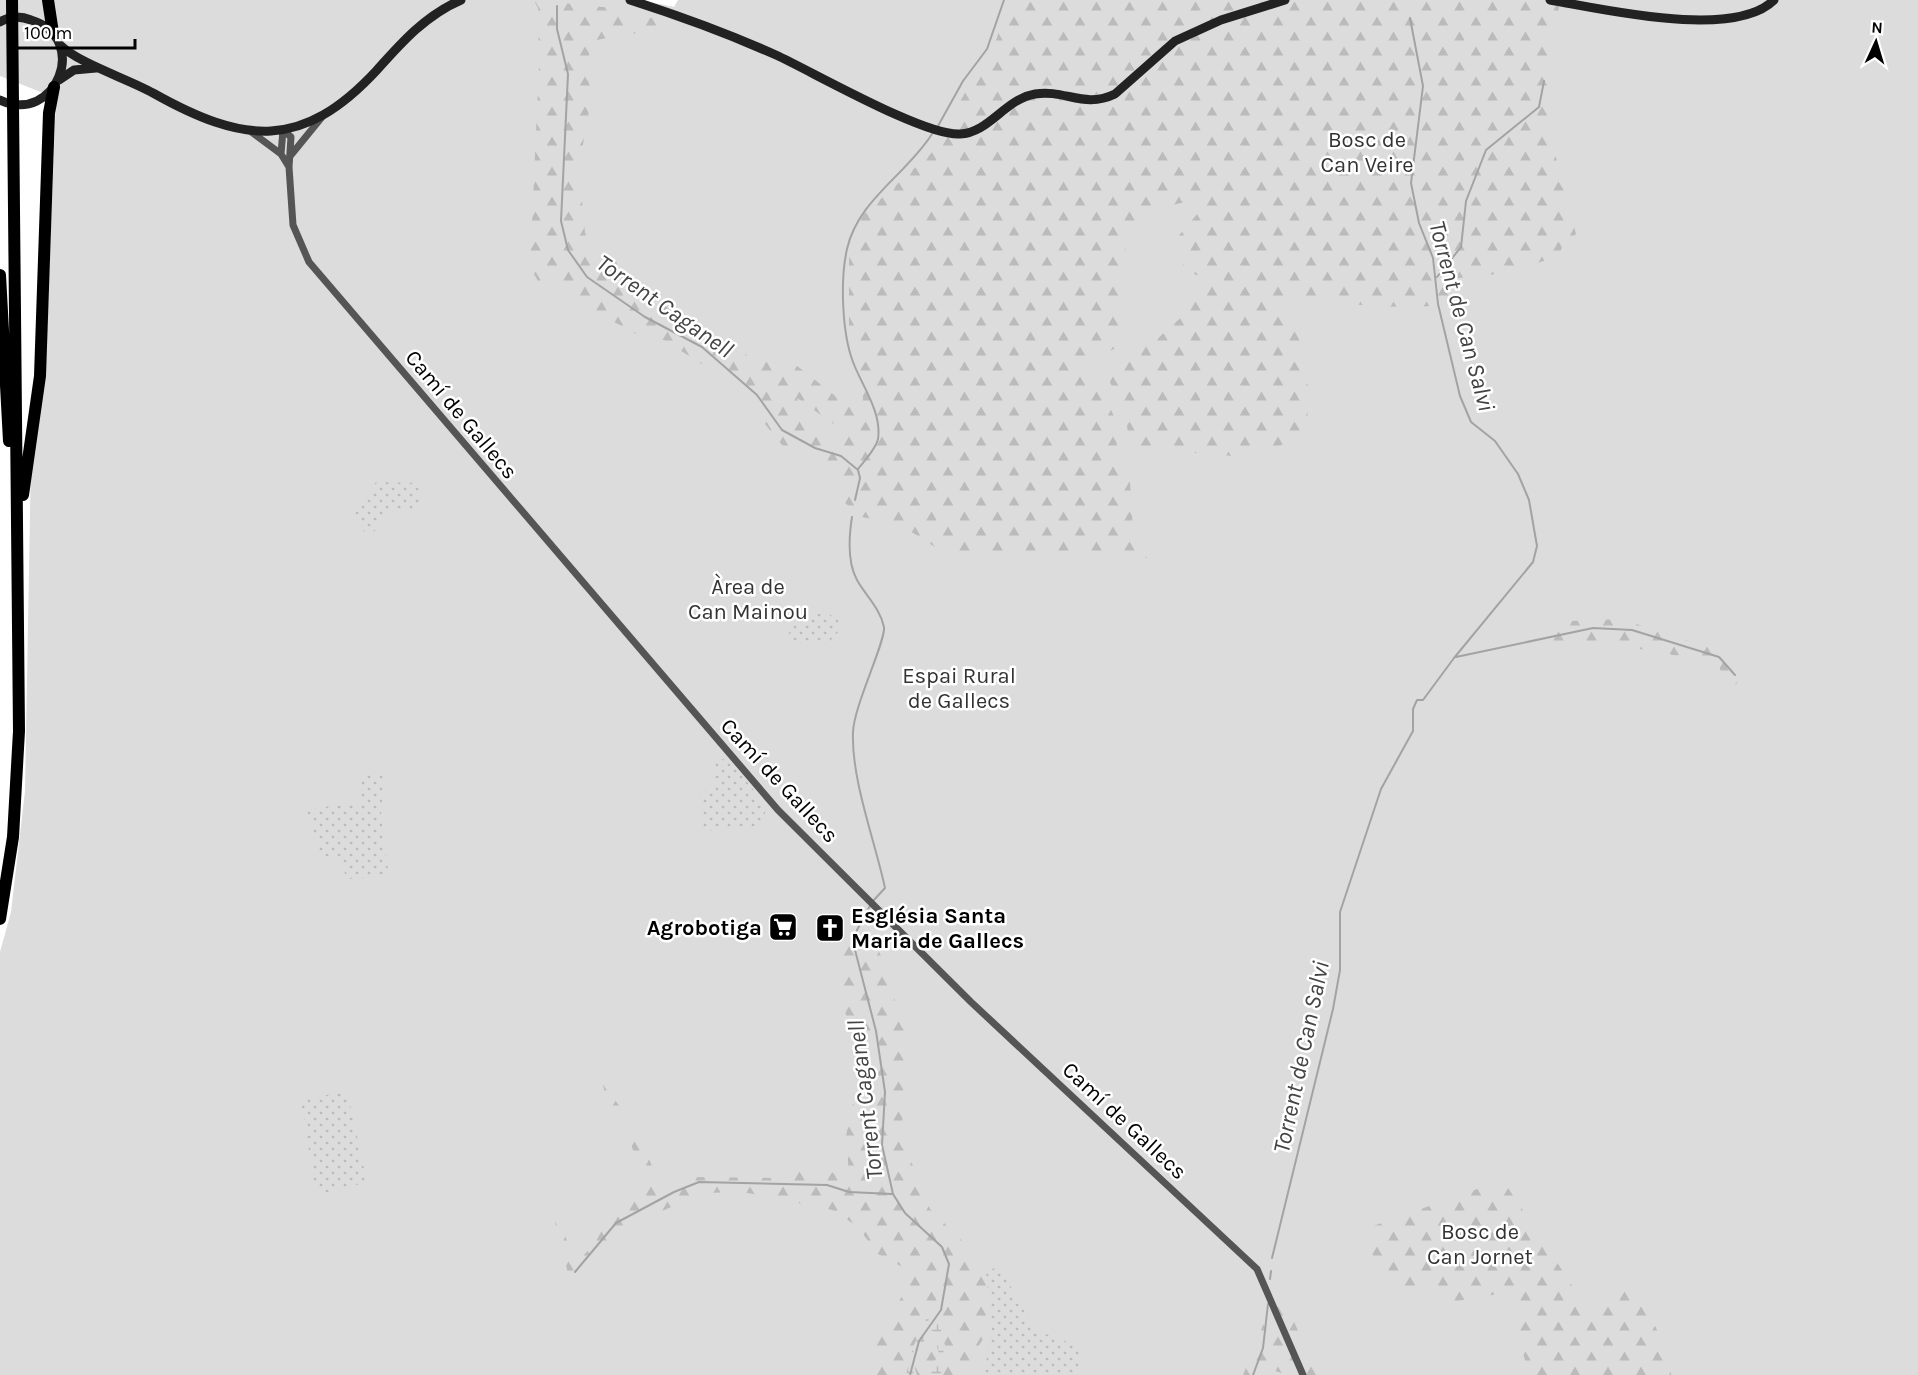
<svg xmlns="http://www.w3.org/2000/svg" width="1918" height="1375" viewBox="0 0 1918 1375" font-family="Karla,sans-serif">
<style>
.green{fill:#dcdcdc}
.forest{fill:url(#forest-firs);fill-rule:evenodd}
.wetland{fill:url(#wetland-marsh)}
.garden{fill:url(#garden-dots)}
.lines{fill:none;stroke-linecap:round;stroke-linejoin:round}
.stream{stroke:#a3a3a3;stroke-width:2}
.street{stroke:#555;stroke-width:7}
.secondary{stroke:#222;stroke-width:9}
.highway{stroke:#000;stroke-width:12}
.labels{text-anchor:middle;stroke-width:5;stroke-linejoin:round;paint-order:stroke}
.park-label{font-size:22px;fill:#333;stroke:#fff}
.street-label{font-size:22px;fill:#000;stroke:#fff}
.poi-label{font-size:22px;font-weight:bold;fill:#000;stroke:#fff;text-anchor:start}
.water-label{font-size:24px;font-style:italic;fill:#444;stroke:#fff}
</style>
<defs>
<pattern id="forest-firs" width="22" height="20" patternUnits="userSpaceOnUse" patternTransform="scale(1.5)"><rect width="22" height="20" fill="#dcdcdc"/><path d="M5 1l3.5 6h-7zM16 11l3.5 6h-7z" fill="#bbb"/></pattern>
<pattern id="wetland-marsh" width="20" height="14" patternUnits="userSpaceOnUse" patternTransform="scale(1.5)"><rect width="20" height="14" fill="#dcdcdc"/><path d="M1 5h8M5 5V1M11 12h8M15 12V8" fill="none" stroke="#bbb"/></pattern>
<pattern id="garden-dots" width="8" height="8" patternUnits="userSpaceOnUse" patternTransform="scale(1.5)"><rect width="8" height="8" fill="#dcdcdc"/><path d="M2 2h.1M6 6h.1" fill="none" stroke="#bbb" stroke-width="1.8" stroke-linecap="round"/></pattern>
</defs>
<rect width="100%" height="100%" fill="#fff"/>
<path class="green" d="M0,0H641L674,7L678,0H1918V1375H0V952L11,912L25,791L31,458L46,357L56,98L0,76Z"/>
<path class="forest" d="M534,0L622,9L664,22L649,31L596,40L589,46L590,105L579,167L585,233L596,257L615,258L621,277L670,309L698,319L749,357L787,358L862,417L863,398L849,326V259L862,216L939,146L955,110L997,38L1007,0H1560L1558,13L1548,24L1551,35L1552,104L1548,127L1576,234L1562,247L1559,256L1506,273L1450,279L1452,287L1449,305C1398,309 1333,307 1285,290L1288,312L1302,346L1308,389L1307,443L1290,442L1247,457L1130,448L1125,411L1103,369L1156,340L1187,312L1201,277L1185,270L1176,239L1198,213L1194,201C1170,202 1138,219 1126,240L1119,346L1092,361L1088,373L1105,396L1116,421L1117,452L1130,482L1133,532L1149,558L1070,554L988,558L935,547L899,524L862,517L845,503L854,480L821,474L823,457L804,447L790,451L781,444L738,390L722,377L664,340L649,341L583,305L559,281H538L530,267L539,66L538,8ZM797,398L845,432L830,444L809,433Z
M1621,619L1732,655L1740,672L1736,685L1725,678L1716,662L1704,657L1672,655L1656,646L1648,651C1633,647 1613,640 1597,642C1567,646 1566,657 1536,637L1569,621Z
M868,928L881,956L905,1032L902,1138L930,1209L986,1265L992,1325L960,1375H868L875,1340L909,1285L908,1270L878,1254L857,1226L832,1210L743,1192L705,1193L633,1223L602,1247L573,1293L555,1222L559,1220L576,1264L592,1246L610,1212L639,1196L643,1184L632,1147L607,1104L603,1084L638,1131L661,1189L689,1177L777,1178L807,1169L849,1175L846,1136L860,1071L839,987V941Z
M1508,1178V1188L1585,1305L1636,1285L1671,1360V1375H1529L1520,1342L1516,1291L1445,1303L1444,1288L1386,1286L1362,1230Z
M1283,1296L1317,1375H1290L1267,1369L1264,1375H1243L1265,1320Z"/>
<path class="wetland" d="M941,1310L944,1322L940,1334C949,1349 948,1360 940,1375H926L939,1354L933,1330C921,1343 910,1358 917,1375H906L913,1347L929,1313Z"/>
<path class="garden" d="M376,482L419,483V509L387,512L374,532L365,534L355,513Z
M828,613L840,622V630L827,644H791L788,640L791,617Z
M728,759L765,804V820L761,831L758,826L703,831L700,791L715,788L713,760Z
M385,772L381,815L389,877L346,879L341,856H321L306,809L359,803L363,773Z
M347,1091L367,1182L322,1194L315,1188L301,1100Z
M999,1266L1035,1330L1081,1347L1080,1375H984L992,1325L986,1272Z"/>
<g class="lines">
<path class="stream" d="M557,6V29L568,74L561,221L568,250L587,277L645,317L702,347L757,395L782,430L815,448L841,456L858,470L860,478L855,500
M938,126L963,81L987,49L1004,0
M1437,277L1461,247L1466,201L1486,150L1539,107L1544,81
M858,469C864,461 876,449 878,439C882,412 862,386 853,362C842,333 840,280 847,249C858,200 906,175 932,134
M852,517C849,536 847,562 857,580C866,596 880,608 884,627C886,641 854,705 853,732C851,779 875,841 885,888L873,901
M1456,657L1593,628L1632,630L1719,657L1735,675
M871,904L857,930L855,950L876,1031L885,1092L882,1145L893,1194L905,1213L942,1247L949,1264L941,1310L919,1341L910,1375
M1272,1258L1333,1009L1340,970V912L1381,789L1413,731V709L1417,700H1423L1454,658L1533,562L1537,546L1529,500L1518,474L1495,441L1471,422L1460,396L1438,304L1433,258L1419,223L1411,183L1423,86L1410,18
M575,1272L616,1223L674,1192L699,1182L827,1185L849,1192L892,1194
M1270,1279L1271,1271
M1253,1375L1263,1348L1268,1304"/>
<path class="street" d="M250,131L281,154L289,167
M281,154L283,130L291,137L289,167L293,225L309,262L778,810L971,1002L1257,1269L1303,1375
M291,155L322,117"/>
<path class="secondary" d="M630,0C680,16 729,34 776,55C815,73 924,136 960,134C989,133 1005,99 1035,94C1065,89 1084,109 1115,94L1175,41L1221,20L1285,0
M1550,0C1603,9 1734,40 1774,0
M0,22C10,16 21,16 31,20C91,38 56,126 0,100
M60,45C80,64 126,78 153,93C244,144 302,151 377,70C402,42 426,15 461,0
M59,80L74,70L96,68"/>
<path class="highway" d="M48,0L53,33
M0,275L9,441
M23,495L40,376L49,113L54,87
M0,919L13,837L19,731L12,0"/>
</g>
<defs>
<g id="supermarket-square" transform="scale(1.5)"><rect x="-9" y="-9" width="18" height="18" rx="4" fill="#000" stroke="#fff"/><path d="M-6-5.5h2.5l.6 2H6L4.5 2H-2.5L-4.4-4H-6ZM-1.5 3.2a1.3 1.3 0 1 0 .1 0ZM3 3.2a1.3 1.3 0 1 0 .1 0Z" fill="#fff"/></g>
<g id="church-square" transform="scale(1.5)"><rect x="-9" y="-9" width="18" height="18" rx="4" fill="#000" stroke="#fff"/><path d="M-1.2-6h2.4v3.5h3.3v2.4h-3.3V6h-2.4V-.1h-3.3v-2.4h3.3Z" fill="#fff"/></g>
</defs>
<g fill-rule="evenodd">
<use href="#supermarket-square" x="783" y="927"/>
<use href="#church-square" x="830" y="928"/>
</g>
<g class="labels">
<g class="park-label">
<text x="1367" y="147">Bosc de<tspan x="1367" dy="25">Can Veire</tspan></text>
<text x="748" y="594">Àrea de<tspan x="748" dy="25">Can Mainou</tspan></text>
<text x="959" y="683">Espai Rural<tspan x="959" dy="25">de Gallecs</tspan></text>
<text x="1480" y="1239">Bosc de<tspan x="1480" dy="25">Can Jornet</tspan></text>
</g>
<g class="street-label">
<text transform="translate(462 414) rotate(50)" y="8">Camí de Gallecs</text>
<text transform="translate(780 780) rotate(47)" y="8">Camí de Gallecs</text>
<text transform="translate(1125 1120) rotate(43)" y="8">Camí de Gallecs</text>
</g>
<g class="poi-label">
<text x="851" y="923">Església Santa<tspan x="851" dy="25">Maria de Gallecs</tspan></text>
<text x="762" y="935" text-anchor="end">Agrobotiga</text>
</g>
<g class="water-label">
<text transform="translate(665 306) rotate(35)" y="8">Torrent Caganell</text>
<text transform="translate(1462 316) rotate(75)" y="8">Torrent de Can Salvi</text>
<text transform="translate(1301 1057) rotate(-78)" y="8">Torrent de Can Salvi</text>
<text transform="translate(865 1100) rotate(-97)" y="8">Torrent Caganell</text>
</g>
</g>
<g transform="translate(1876 42) rotate(4)" stroke="#ffffff" stroke-width="4.5" paint-order="stroke">
<path d="M0-4.5L10 22L0 15L-10 22Z" fill="#000000"/>
<text y="-9" font-size="16" font-weight="bold" text-anchor="middle" fill="#000000">N</text>
</g>
<path d="M15 39v9h120v-9" fill="none" stroke="#000000" stroke-width="3"/>
<text x="24" y="39" font-size="18" fill="#000000" stroke="#ffffff" stroke-width="4.5" paint-order="stroke">100 m</text>
</svg>
